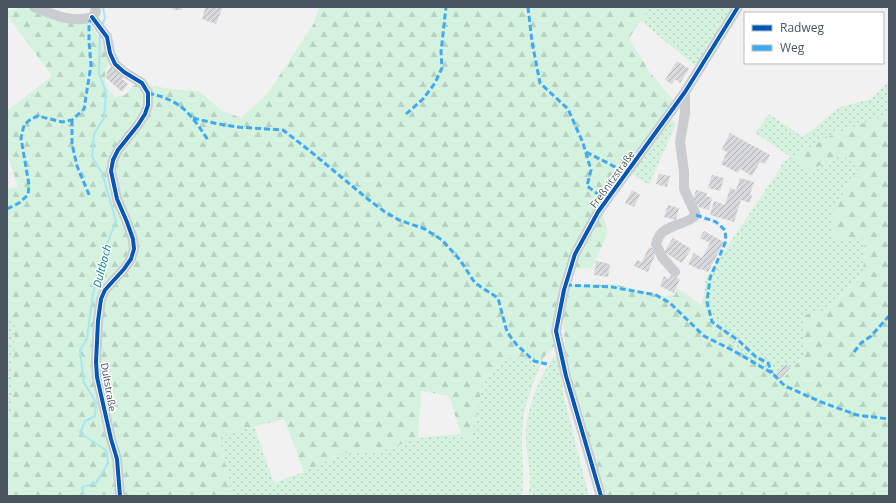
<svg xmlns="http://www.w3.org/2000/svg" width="896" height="503" viewBox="0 0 896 503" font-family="'Open Sans',sans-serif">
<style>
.grass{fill:url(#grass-dots)}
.forest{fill:url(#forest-firs)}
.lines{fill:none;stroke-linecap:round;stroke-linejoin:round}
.stream{stroke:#a6e7f2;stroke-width:2}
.building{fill:url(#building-hatch)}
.minor{stroke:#cacdd0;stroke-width:10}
.quiet{stroke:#3fa9f5;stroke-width:3;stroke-dasharray:6 3;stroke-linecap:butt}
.cycleway-casing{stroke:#fff;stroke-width:6}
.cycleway{stroke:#0057b8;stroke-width:4}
.labels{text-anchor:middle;stroke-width:3;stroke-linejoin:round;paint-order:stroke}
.street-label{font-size:10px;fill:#47555f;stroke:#fff}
.water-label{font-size:11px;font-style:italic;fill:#068195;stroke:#fff}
</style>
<defs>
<pattern id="grass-dots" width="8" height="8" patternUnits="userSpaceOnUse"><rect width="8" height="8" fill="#d4f2dd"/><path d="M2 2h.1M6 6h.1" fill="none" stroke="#b7d2c0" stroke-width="1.8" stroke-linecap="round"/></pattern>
<pattern id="forest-firs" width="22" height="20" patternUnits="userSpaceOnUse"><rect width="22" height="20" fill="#d4f2dd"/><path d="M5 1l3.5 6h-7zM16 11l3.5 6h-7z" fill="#b7d2c0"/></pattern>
<pattern id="building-hatch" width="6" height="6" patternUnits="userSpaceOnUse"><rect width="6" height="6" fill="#d8d9da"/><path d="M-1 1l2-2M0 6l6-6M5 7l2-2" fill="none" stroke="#b1b3b4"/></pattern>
</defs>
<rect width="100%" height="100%" fill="#f2f1f1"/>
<path class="grass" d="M646,7H741L703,67L694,65L641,21L646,14Z
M889,81V114L834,134L809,171L842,154L859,169L834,208L833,239L865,237L863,273L830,309L804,315L803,357L779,382L730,344L702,305L706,278L781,167L782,163L791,157L755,133L769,114L803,137L840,107L871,99Z
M669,119L676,124L649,185L631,174Z
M7,317L15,318L12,415L7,418Z
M557,354L565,401L589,496H528C529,491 530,486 530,481C530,464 525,447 526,431C527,409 541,370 557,354Z
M544,357C535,378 526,399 523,422C520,446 525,471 522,496H232L219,436L254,426L274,483L304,472L343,453L382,451L418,438L461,434L471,441L483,382L504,358Z"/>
<path class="forest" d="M22,7L53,19L89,23C97,34 107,49 109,63C109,66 107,69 106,72C102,83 108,89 115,97L125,95L135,83L178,90L199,91L221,110L241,118L268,93L314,23L319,7H646V14L629,38L649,71L673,100L603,199L570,256L555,346L544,357L504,358L483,382L471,441L461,434L449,396L421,391L418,438L382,451L343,453L304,472L284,419L219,436L232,496H7V418L12,415L15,319L7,317V189L18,187L7,153V111L52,76L7,15V11Z
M889,114V496H607L584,427L565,348L563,317L569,285L614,284L662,296L675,295L677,288L702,305L730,344L780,382L803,357L804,315L830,309L863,274L865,238L833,239L834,208L859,169L842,154L809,171L792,157L834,134Z
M602,213L608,232L592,268L572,269Z"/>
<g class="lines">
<path class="stream" d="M103,24L105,18L103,7
M84,496L82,487L96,483L108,463L106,450L80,433L85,421L95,416L96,402L84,383L80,350L87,339L93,294L102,257L116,221L102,173L92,157L94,134L104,118L106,92L99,74L100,34"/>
</g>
<path class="building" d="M172,7H182V10H173Z
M204,7H223L216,24L202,19L205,9L204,8Z
M677,61L689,69L680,83L675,79L672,84L665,80Z
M110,67L124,76L122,79L128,84L122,92L105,77Z
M730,133L770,155L765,164L760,162L752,176L740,169L738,173L721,164L727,152L722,149Z
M659,174L670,176L667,187L656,184Z
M712,175L724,178L720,191L708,188Z
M740,178L754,182L750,194L752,195L750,203L741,200L734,222L710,215L714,201L725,205L730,188L736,190Z
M632,190L640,195L634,207L625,203Z
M696,190L707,193L706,196L712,198L709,210L698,207V205L692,203Z
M668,205L679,208L676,220L664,217Z
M704,231L724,242L708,272L701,269L700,270L688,264L694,253L702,258L710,243L700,238Z
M673,238L691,249L682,263L664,252Z
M649,247L657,250L648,272L634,266L637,260L642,262Z
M596,261L610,264L608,277L594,275Z
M671,275L680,279L674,293L660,286L664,276L669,279Z
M786,364L790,368L780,379L775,375Z"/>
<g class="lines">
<path class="minor" d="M34,7C52,14 73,24 92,17
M92,17L107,37L110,53L115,64L124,72L142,83L148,93V105L145,114L138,125L118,150L113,160L111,171L117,199L127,222L133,239L134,249L131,259L124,269L105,290L101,299L98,321L96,362L97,377L111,439L117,459L120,496
M92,17L96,12L95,7
M675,272L662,257L656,244C657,241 658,237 660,235C668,224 687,225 696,215L684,189V172L680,142L685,113V92
M601,496L566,376L556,331L564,290L575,254L598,212L685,92L738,7"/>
<path class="quiet" d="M528,7L532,42L540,83L568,109L583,143L591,170L587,186L606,200
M148,93C181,100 190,113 208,140
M406,114L423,99L435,83L442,68L441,52L446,7
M193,118L214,123L237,127L283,130L310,151L369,200L385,212L399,220L425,229L442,240L460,260L475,283L498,298L507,332L516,344L534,361L547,364
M72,120V144L77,166L90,197
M586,152L627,173
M7,209L19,203L28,195L29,185L21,138L24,125L31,119L38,116L62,122L72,120L84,109L91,65L89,42V23L92,17
M696,215L716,222L725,230L726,241L710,278L707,302L712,322L739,341L756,357L768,363L772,373
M566,285L612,287L656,295L670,303L704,336L734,351L772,373L785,386L821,402L857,415L889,419
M854,352L861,343L871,336L889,316"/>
<g class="cycleway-casing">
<path id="cycleway" d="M92,17L107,37L110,53L115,64L124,72L142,83L148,93V105L145,114L138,125L118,150L113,160L111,171L117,199L127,222L133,239L134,249L131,259L124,269L105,290L101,299L98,321L96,362L97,377L111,439L117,459L120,496
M601,496L566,376L556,331L564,290L575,254L598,212L685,92L738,7"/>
</g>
<use href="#cycleway" class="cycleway"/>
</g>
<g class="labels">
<g class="street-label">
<text transform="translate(612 179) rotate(-54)" y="4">Freßnitzstraße</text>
<text transform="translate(109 387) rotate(80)" y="4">Dultstraße</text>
</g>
<g class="water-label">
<text transform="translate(102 266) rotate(-76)" y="4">Dultbach</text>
</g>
</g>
<rect width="896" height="503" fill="none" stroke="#47555f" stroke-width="16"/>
<rect x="744" y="12" width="140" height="52" fill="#ffffff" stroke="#b5bbbf"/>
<rect x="752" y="25" width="20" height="6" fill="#0057b8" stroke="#b5bbbf"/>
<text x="780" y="32" font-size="12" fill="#47555f">Radweg</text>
<rect x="752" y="45" width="20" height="6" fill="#3fa9f5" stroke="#b5bbbf"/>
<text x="780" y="52" font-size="12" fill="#47555f">Weg</text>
</svg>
